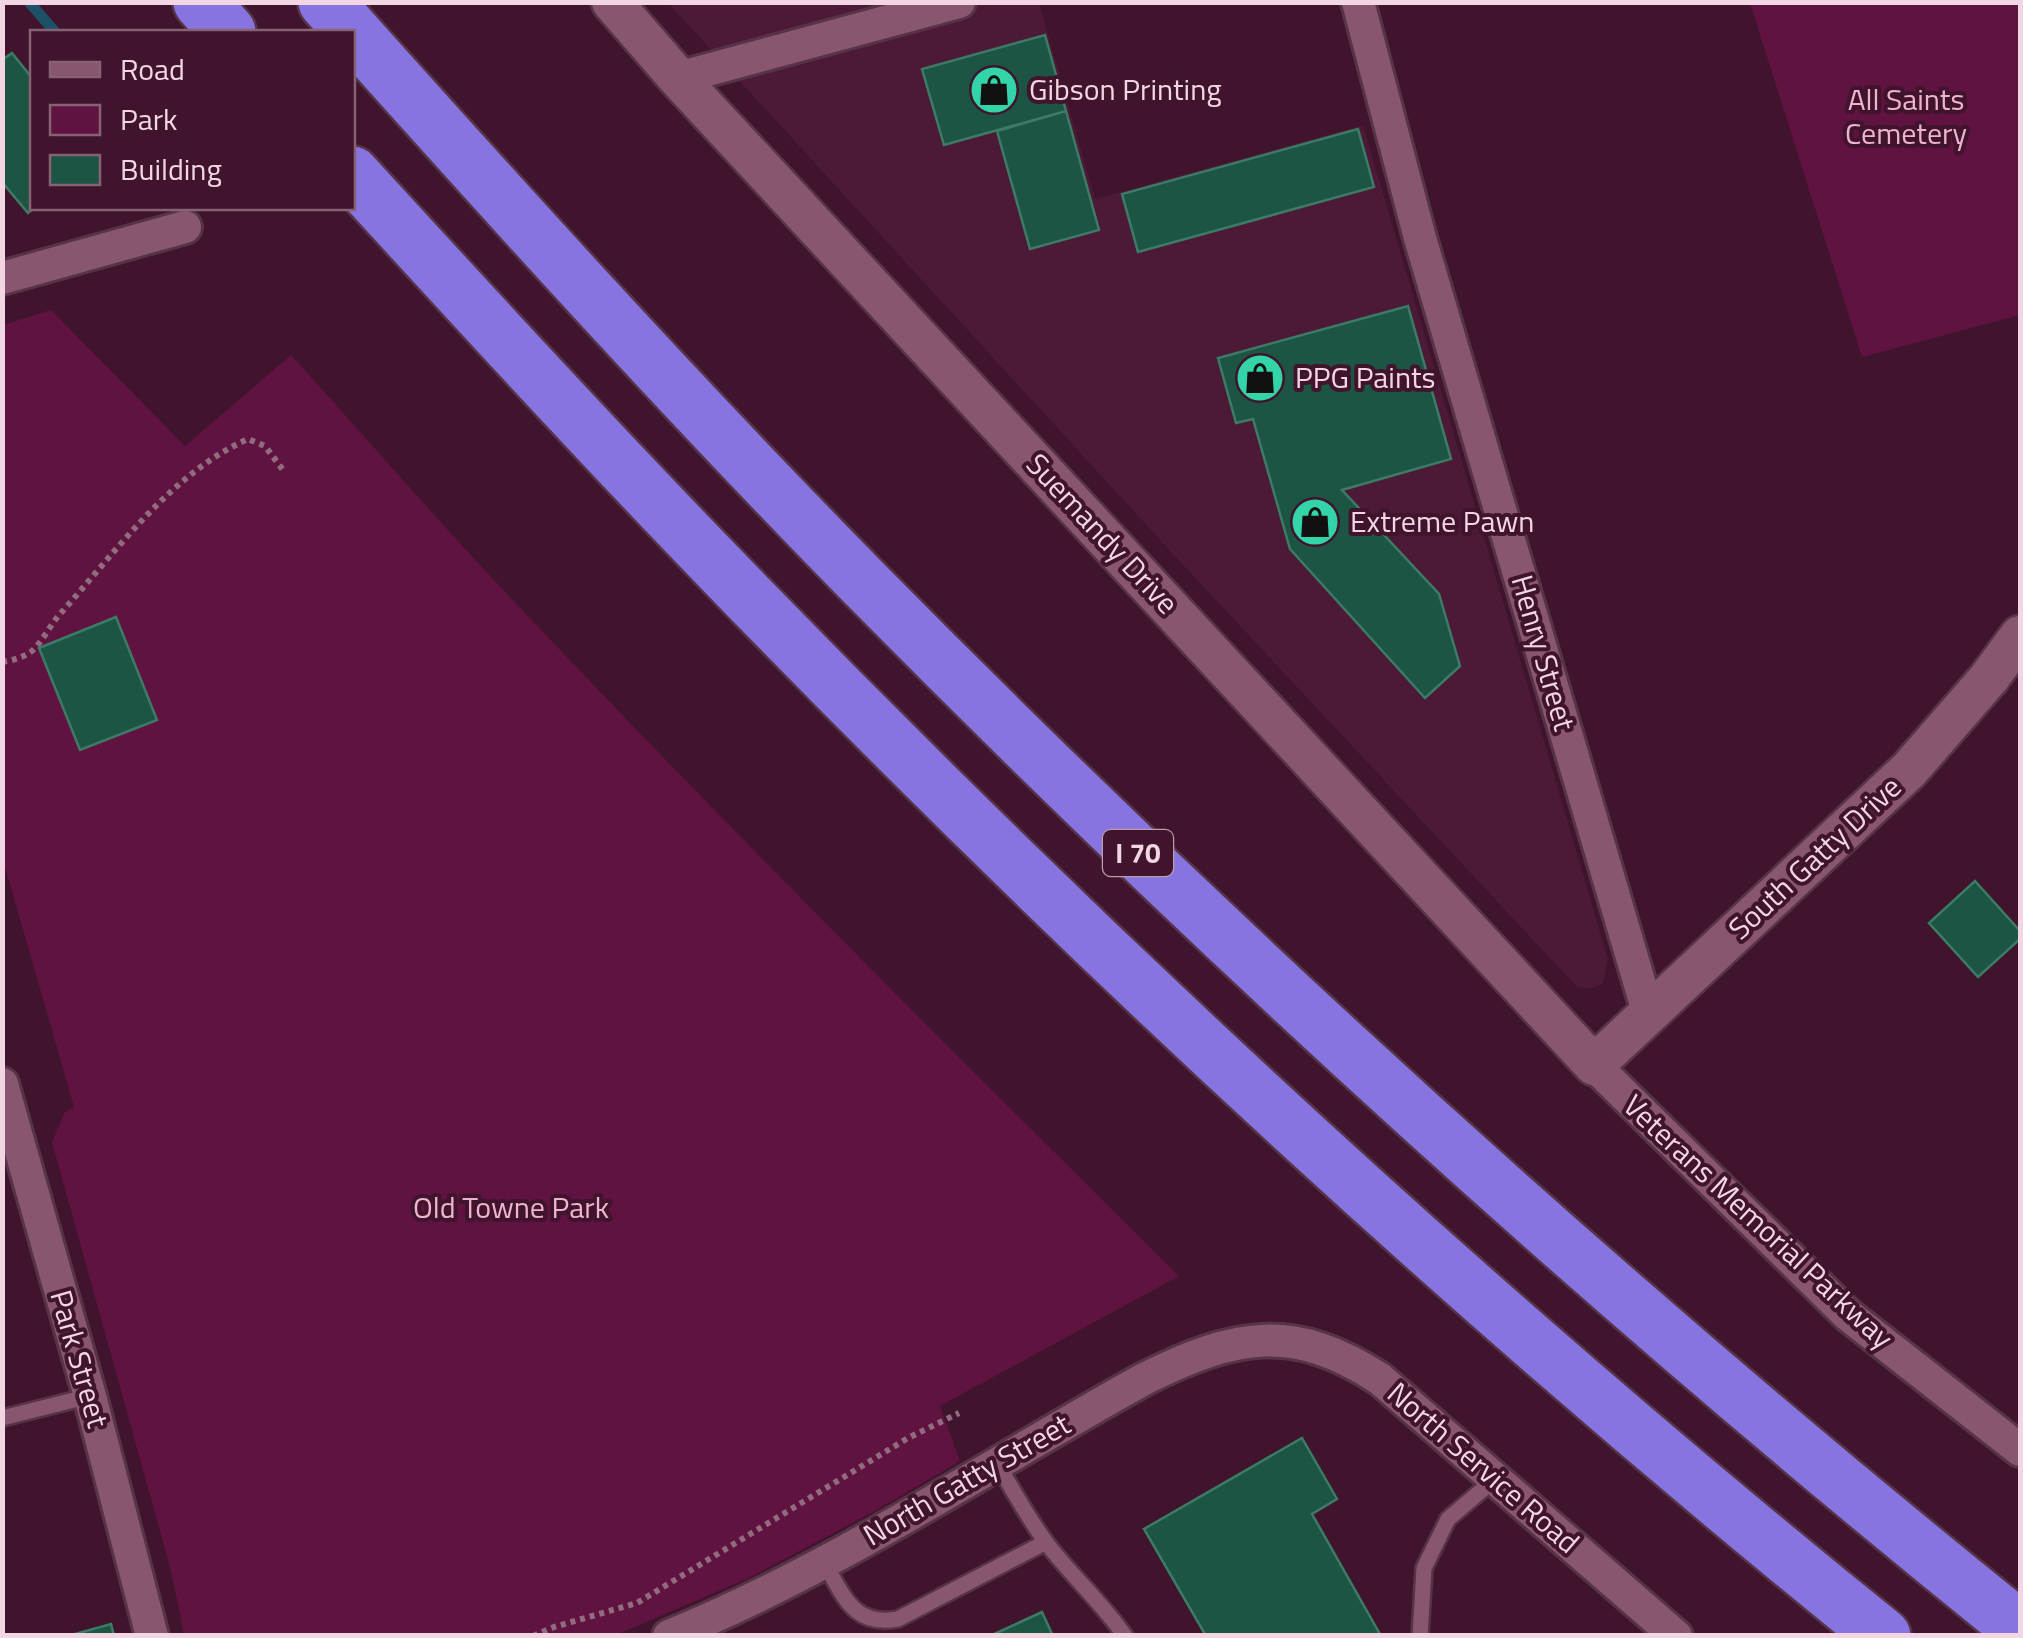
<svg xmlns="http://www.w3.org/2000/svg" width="2023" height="1638" viewBox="0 0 2023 1638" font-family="'Titillium Web',sans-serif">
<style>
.built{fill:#4c1a36}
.green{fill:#601340}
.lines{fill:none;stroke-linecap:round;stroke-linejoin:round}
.stream{stroke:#1c5168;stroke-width:11}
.building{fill:#1d5544;stroke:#3c7b66;stroke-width:2.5}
.service-casing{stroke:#563346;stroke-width:20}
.minor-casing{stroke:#563346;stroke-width:38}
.tertiary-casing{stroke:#563346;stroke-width:45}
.motorway-casing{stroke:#563346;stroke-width:60}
.path{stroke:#916c7f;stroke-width:6;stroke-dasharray:5 5;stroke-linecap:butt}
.service{stroke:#88566e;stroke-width:15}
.minor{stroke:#88566e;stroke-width:32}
.tertiary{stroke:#88566e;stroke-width:40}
.motorway{stroke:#8774e0;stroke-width:55}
.labels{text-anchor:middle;stroke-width:8;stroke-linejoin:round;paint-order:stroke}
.shield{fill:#3f142c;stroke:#bd9cac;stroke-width:2.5}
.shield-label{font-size:28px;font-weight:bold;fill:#f3d6e3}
.poi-label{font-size:30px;fill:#f3d6e3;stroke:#3f142c;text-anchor:start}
.park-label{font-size:30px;fill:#efb3cf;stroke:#3f142c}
.street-label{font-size:30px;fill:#f3d6e3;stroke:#3f142c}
</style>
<rect width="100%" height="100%" fill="#3f142c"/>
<path class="built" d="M668,3H1039L1095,199L1363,125L1608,959L1603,984L1589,989L1576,986L1172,553Z"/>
<path class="green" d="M1750,3H2020V315L1862,357Z
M51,310L185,446L291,355C364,435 435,518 510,597C728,828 953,1052 1179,1276L940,1406L960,1461L875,1511L749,1578L616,1635H184L171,1571L52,1142L65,1112L74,1107L3,860V325Z"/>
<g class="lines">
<path class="stream" d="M29,2L55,32"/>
</g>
<path class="building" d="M1045,35L1066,111L944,145L922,69Z
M12,53L32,78V208H34L28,213L2,182V60Z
M1066,111L1099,230L1030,249L997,131Z
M1358,129L1374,187L1138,252L1122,194Z
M1408,306L1451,459L1342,490L1439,594L1460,666L1425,698L1290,549L1253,419L1236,423L1218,358Z
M116,617L157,720L80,750L39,648Z
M1975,881L2020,931V939L1978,977L1929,923Z
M1302,1438L1337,1499L1312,1514L1381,1636H1206L1144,1529Z
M1042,1612L1053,1636H990Z
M111,1624L114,1636H68Z"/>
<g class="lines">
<g class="service-casing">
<path id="service" d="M2,1418L90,1396
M997,1464C1014,1491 1029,1520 1048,1545C1072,1576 1102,1603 1125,1636
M823,1561C844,1595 852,1627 898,1619L1046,1542
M1420,1636L1424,1568L1448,1519L1495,1479"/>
</g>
<g class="minor-casing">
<path id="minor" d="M1358,2L1420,238L1649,1015
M678,78L959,2
M2,278L185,227
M1594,1065L1848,1315L2020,1450
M2,1084L90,1396L152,1636
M669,1636C836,1568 988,1465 1146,1378C1235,1334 1293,1322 1380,1379L1676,1636"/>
</g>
<g class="tertiary-casing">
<path id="tertiary" d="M612,2L678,78L1594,1065L1909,770L1989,678L2020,636"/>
</g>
<g class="motorway-casing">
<path id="motorway" d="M201,2L228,32
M326,2C502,199 679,395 864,583C1229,953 1615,1303 2020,1629
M352,174C472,305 592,436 715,563C1081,942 1473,1305 1883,1636"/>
</g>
<path class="path" d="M2,662C13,660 23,658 32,651C43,641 50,625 60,614C115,553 171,473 248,439L265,446L283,470
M533,1636L554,1627L637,1603L908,1438L959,1413"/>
<use href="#service" class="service"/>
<use href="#minor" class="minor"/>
<use href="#tertiary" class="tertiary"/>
<use href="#motorway" class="motorway"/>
</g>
<defs>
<g id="shop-disc" transform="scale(2.5)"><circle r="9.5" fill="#33d4a8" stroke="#3f142c"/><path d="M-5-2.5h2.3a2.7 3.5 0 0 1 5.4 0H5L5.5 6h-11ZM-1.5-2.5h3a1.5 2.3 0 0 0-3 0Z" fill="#111"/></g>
</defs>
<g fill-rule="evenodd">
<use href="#shop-disc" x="994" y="90"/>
<use href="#shop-disc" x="1260" y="378"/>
<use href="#shop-disc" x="1315" y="522"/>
</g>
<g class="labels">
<rect class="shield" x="1103" y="830" width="70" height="46" rx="8"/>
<g class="shield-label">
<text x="1138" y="863">I 70</text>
</g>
<g class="poi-label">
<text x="1029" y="100">Gibson Printing</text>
<text x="1295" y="388">PPG Paints</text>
<text x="1350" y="532">Extreme Pawn</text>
</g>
<g class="park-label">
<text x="1906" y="110">All Saints<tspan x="1906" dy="34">Cemetery</tspan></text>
<text x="511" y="1218">Old Towne Park</text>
</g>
<g class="street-label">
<text transform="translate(1102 534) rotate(47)" y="10">Suemandy Drive</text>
<text transform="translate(1543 653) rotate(74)" y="10">Henry Street</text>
<text transform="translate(1815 858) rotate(-43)" y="10">South Gatty Drive</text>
<text transform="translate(1758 1222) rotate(43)" y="10">Veterans Memorial Parkway</text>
<text transform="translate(79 1359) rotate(74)" y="10">Park Street</text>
<text transform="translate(1483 1468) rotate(41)" y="10">North Service Road</text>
<text transform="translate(967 1480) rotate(-30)" y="10">North Gatty Street</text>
</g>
</g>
<rect width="2023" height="1638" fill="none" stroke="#f3d6e3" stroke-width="10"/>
<rect x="30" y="30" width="325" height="180" fill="#3f142c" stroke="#876275" stroke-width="2.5"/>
<rect x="50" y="62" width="50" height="15" fill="#88566e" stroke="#876275" stroke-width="2.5"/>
<text x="120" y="80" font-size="30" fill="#f3d6e3">Road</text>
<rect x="50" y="105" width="50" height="30" fill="#601340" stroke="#876275" stroke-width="2.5"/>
<text x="120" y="130" font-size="30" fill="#f3d6e3">Park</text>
<rect x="50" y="155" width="50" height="30" fill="#1d5544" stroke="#876275" stroke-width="2.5"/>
<text x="120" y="180" font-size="30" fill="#f3d6e3">Building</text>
</svg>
